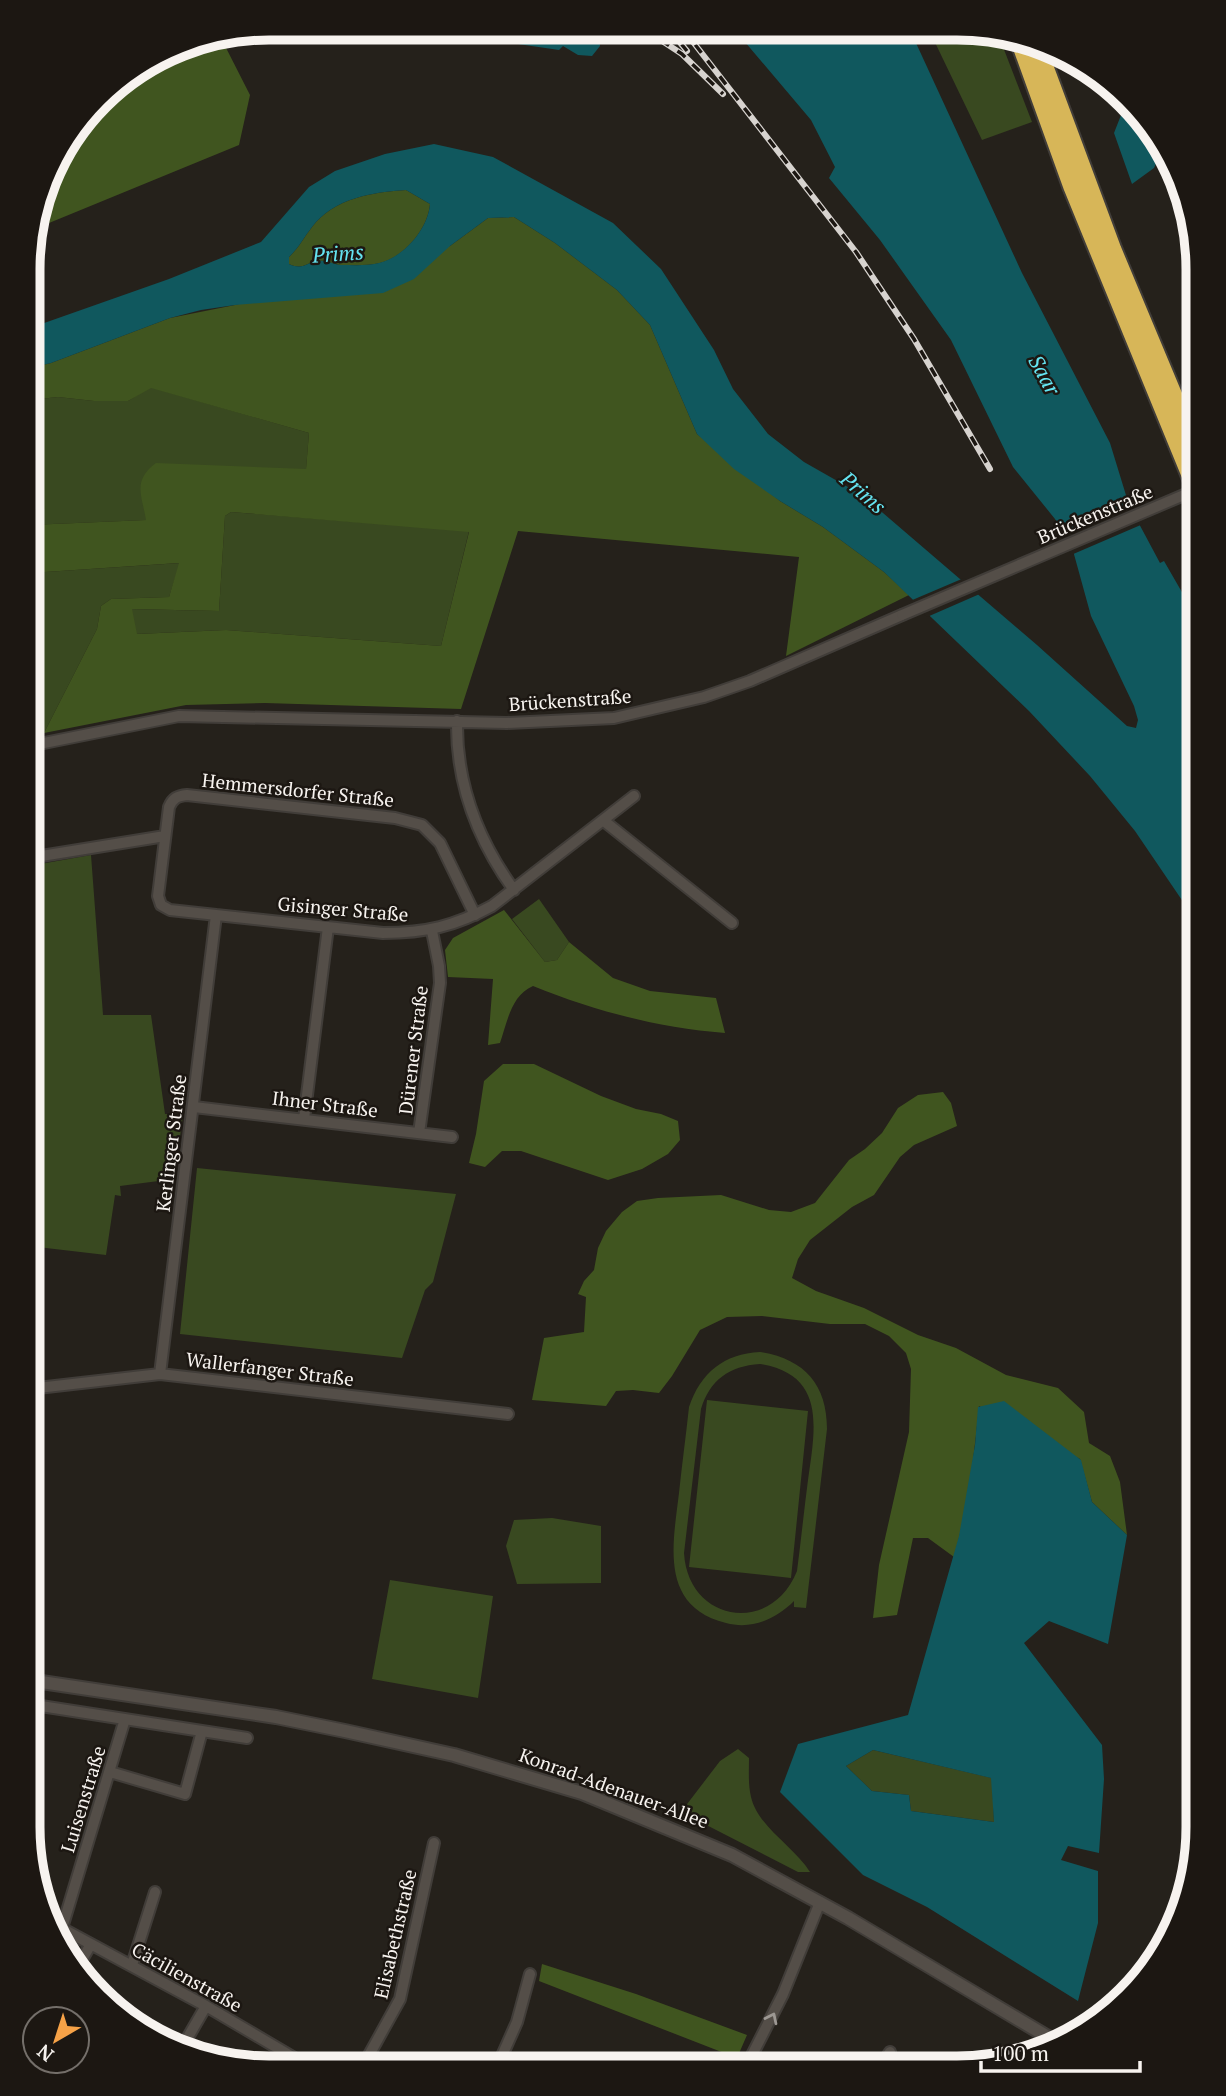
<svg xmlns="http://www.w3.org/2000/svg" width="1226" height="2096" viewBox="0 0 1226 2096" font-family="'PT Serif',serif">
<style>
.green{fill:#394920;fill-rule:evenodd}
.forest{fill:#40551f;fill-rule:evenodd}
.water{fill:#10585e;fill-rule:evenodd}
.pier{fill:#25211b}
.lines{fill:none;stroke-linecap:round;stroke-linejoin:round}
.minor-casing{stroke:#413d39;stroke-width:14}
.tertiary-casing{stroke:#413d39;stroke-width:16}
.motorway-casing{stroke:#413d39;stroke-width:23}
.minor{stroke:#544e48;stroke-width:10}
.tertiary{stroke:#544e48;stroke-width:12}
.motorway{stroke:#d7b658;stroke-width:19}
.rail-casing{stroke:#d7d3cf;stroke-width:6}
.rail{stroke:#1c1712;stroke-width:3.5;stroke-dasharray:10;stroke-linecap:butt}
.minor-bridge-casing{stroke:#413d39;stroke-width:14;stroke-linecap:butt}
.minor-bridge{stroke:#544e48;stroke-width:10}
.oneway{stroke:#9d9893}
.labels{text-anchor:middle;stroke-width:5;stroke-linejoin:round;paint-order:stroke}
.street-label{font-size:19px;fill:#f7f3ef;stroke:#1c1712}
.water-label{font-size:21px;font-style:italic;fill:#65e4f1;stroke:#1c1712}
.rim{fill:none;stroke:#f7f3ef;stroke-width:9}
</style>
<rect width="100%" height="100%" fill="#25211b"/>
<path class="green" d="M929,30H989L998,34L1032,122L982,140Z
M150,387L309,433L306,470L147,520L30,525V400L58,397L94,401H128Z
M231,512L469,531L441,646L226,630L136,634L131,609L219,611L225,516Z
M180,563L169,597L111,599L101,606L97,629L44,733L29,734L30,573Z
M91,855L103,1015H151L165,1114L183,1115L174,1179L120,1186L121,1196L115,1195L106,1255L29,1246V866Z
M539,899L569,942L557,960L545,962L512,919Z
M197,1168L456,1194L433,1282L425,1290L402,1358L180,1334Z
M760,1352C804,1359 827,1384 827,1429L806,1608L794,1607V1601C776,1619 752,1630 726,1623C659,1606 673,1544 679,1493C682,1464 686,1435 689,1407C701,1372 724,1354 760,1352ZM760,1364C827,1375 815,1429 808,1480C804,1510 801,1541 797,1571C771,1636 688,1622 684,1553L701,1409C710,1380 729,1366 760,1364Z
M707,1400L808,1411L791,1578L689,1567Z
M552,1518L601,1526V1583L517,1584L506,1546L514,1520Z
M390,1580L493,1596L478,1698L372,1679Z
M738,1749L749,1758C749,1771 748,1784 751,1797C758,1827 794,1846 810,1872H798L681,1812L720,1761Z
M873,1750L992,1778L994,1822L911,1811L909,1795L872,1791L846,1766Z"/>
<path class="forest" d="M221,38L250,95L239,145L32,230L53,162L110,88L177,46Z
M406,190L430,204C428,229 404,257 380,263C368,266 353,265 341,265C334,265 327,260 320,261C307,261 304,271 289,264V257C299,248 304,237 312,227C334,198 373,192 406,190Z
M514,217L555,243L617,290L650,325L697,434L780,501L823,527L884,572L909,595L786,656L799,557L518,531L461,709L265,703L186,705L44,733L97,629L101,606L111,599L169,597L179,563L30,573V525L146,520C142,495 132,481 156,463L306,469L309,433L151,388L128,401H94L58,397L30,400V368L51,363L170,318L235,305L450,246L488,218ZM231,512L469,532L441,646L226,630L137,634L132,609L219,611L225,516Z
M504,910L545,962L557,960L569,942L613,978L650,991L716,998L725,1033C660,1028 594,1011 533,986C511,995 507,1023 500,1043L488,1045L493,979L448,977L445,950L453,938Z
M503,1064H534L601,1096L636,1109L661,1114L678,1121L680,1140L668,1154L642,1169L608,1180L521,1151H502L485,1167L469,1163L476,1134L484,1081Z
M943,1092L951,1103L957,1126L914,1145L900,1157L874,1195L852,1207L810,1240L798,1259L792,1278L816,1291L864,1308L918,1335L956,1348L1006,1375L1058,1388L1084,1412L1089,1443L1110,1456L1120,1482L1127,1535L1092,1502L1080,1459L979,1406C974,1457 968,1508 954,1557L928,1538H913L897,1615L873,1618L879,1565L909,1432L911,1369L906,1353L889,1336L865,1324H830L762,1316L727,1317L700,1330L672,1376L659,1393L633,1390L616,1391L606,1406L532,1400L544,1338L584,1332L586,1297L578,1294L584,1281L594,1270L598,1248L606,1231L622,1212L637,1201L658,1198L721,1195L769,1210L791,1212L815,1203L849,1160L865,1149L882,1133L898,1108L918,1095Z
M542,1964L636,1994L747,2035L737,2058L539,1981Z"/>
<path class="water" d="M470,29H576L599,37L600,46L592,56L578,55L563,46L559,50L518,44H485L474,36Z
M734,29L910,30L1022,273L1110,443L1129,505L1160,563L1164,561L1198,620V931L1190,912L1135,831L1090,776L1029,711L884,572L823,527L780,501L734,469L697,434L650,325L617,290L555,243L514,217L488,218L450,246L414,279L383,293L235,305L201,310L170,318L51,363L30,368V328L169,279L261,242L309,187L335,171L385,154L434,144L493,157L613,223L661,269L714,350L733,389L768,434L804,462L862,495L1037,645L1127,726L1136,728L1138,720L1134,706L1091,616L1072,547L1055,519L1013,467L951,340L880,240L829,178L835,167L811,120ZM406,190L430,204C428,229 404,257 379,263C368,266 353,265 341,265C334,265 327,260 320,261C307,261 304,271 289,264V257C299,248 304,237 312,227C334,198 373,192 406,190Z
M1125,105L1161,153L1154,168L1132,184L1114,133Z
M1004,1401L1081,1460L1092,1502L1127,1535L1108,1644L1049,1621L1024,1643L1102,1745L1104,1779L1099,1853L1068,1846L1061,1860L1098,1871V1923L1078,2001L927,1907L863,1875L780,1792L798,1744L908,1715L959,1536L975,1445L978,1407ZM873,1750L991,1778L994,1822L911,1811L909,1795L872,1791L846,1766Z"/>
<path class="pier" d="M1133,505L1143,524L1071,555L1061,536Z
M964,578L982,593L927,617L910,601Z"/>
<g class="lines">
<g class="minor-casing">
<path id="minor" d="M457,721C456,784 477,839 514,890
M29,746L179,716L507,723L614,718L704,697L750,681L902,615
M604,821L732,923
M29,858L165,836
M475,915L440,843L422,825L395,818L187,795C177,796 173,798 169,807L158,896L161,905L170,910L383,933C426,933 455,926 492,906L634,796
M194,1107L452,1137
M304,1119L328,927
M419,1133L440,983L439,966L432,931
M160,1374L216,915
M29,1389L160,1374L508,1414
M28,1704L247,1738
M110,1772L185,1794L202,1731
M48,1921L206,2006L308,2066
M62,1928L125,1719
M80,1963L91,1944
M132,1965L155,1892
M184,2044L206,2006
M363,2066L400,1999L434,1843
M497,2067L517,2022L530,1974
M746,2067L783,1994L820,1902
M880,2068L890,2052"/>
</g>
<g class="tertiary-casing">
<path id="tertiary" d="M28,1680L276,1717L345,1731L454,1755L582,1793L732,1855L848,1918L1058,2043"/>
</g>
<g class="motorway-casing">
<path id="motorway" d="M1021,43L1073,187L1198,492
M1038,51L1112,250L1198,456"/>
</g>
<use href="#minor" class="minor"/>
<use href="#tertiary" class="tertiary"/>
<use href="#motorway" class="motorway"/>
<g class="rail-casing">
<path id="rail" d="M644,29L682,54L723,94
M669,29L687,51
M683,29L856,252L914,339L990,469"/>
</g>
<use href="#rail" class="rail"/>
<g class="minor-bridge-casing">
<path id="minor-bridge" d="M902,615L1198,489"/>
</g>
<use href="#minor-bridge" class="minor-bridge"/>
</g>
<defs><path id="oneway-chevron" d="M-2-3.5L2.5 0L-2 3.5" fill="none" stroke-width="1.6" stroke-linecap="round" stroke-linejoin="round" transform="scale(1.75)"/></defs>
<use class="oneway" href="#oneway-chevron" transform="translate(772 2018) rotate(-64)"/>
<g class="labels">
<g class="street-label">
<text transform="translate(1095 514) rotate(-23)" y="7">Brückenstraße</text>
<text transform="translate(570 700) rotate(-4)" y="7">Brückenstraße</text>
<text transform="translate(298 790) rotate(6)" y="7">Hemmersdorfer Straße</text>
<text transform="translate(343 909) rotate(5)" y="7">Gisinger Straße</text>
<text transform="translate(413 1050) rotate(-83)" y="7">Dürener Straße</text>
<text transform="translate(325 1104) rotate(7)" y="7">Ihner Straße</text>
<text transform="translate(171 1143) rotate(-83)" y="7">Kerlinger Straße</text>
<text transform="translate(270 1369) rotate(7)" y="7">Wallerfanger Straße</text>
<text transform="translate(614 1788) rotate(20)" y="7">Konrad-Adenauer-Allee</text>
<text transform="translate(83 1799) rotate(-73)" y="7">Luisenstraße</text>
<text transform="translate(395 1934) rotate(-77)" y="7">Elisabethstraße</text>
<text transform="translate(187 1977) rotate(29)" y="7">Cäcilienstraße</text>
</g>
<g class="water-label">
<text transform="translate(338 254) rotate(-4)" y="7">Prims</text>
<text transform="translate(1044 375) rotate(61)" y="7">Saar</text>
<text transform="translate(863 493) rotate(41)" y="7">Prims</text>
</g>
</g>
<path d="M0 0H1226V2096H0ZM269 40H957A229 229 0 0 1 1186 269V1827A229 229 0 0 1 957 2056H269A229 229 0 0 1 40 1827V269A229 229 0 0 1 269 40Z" fill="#1c1712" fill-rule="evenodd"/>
<path class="rim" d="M269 40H957A229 229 0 0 1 1186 269V1827A229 229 0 0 1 957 2056H269A229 229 0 0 1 40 1827V269A229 229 0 0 1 269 40Z"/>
<g transform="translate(56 2040) rotate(219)"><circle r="33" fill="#1c1712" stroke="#746f6a" stroke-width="2"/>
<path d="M0-5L12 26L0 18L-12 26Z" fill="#f6a247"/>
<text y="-10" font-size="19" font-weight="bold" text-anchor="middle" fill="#f7f3ef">N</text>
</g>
<path d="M981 2061v10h159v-10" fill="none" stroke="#f7f3ef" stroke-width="3.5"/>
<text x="992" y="2061" font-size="21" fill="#f7f3ef" stroke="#1c1712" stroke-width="5" paint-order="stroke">100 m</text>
</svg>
